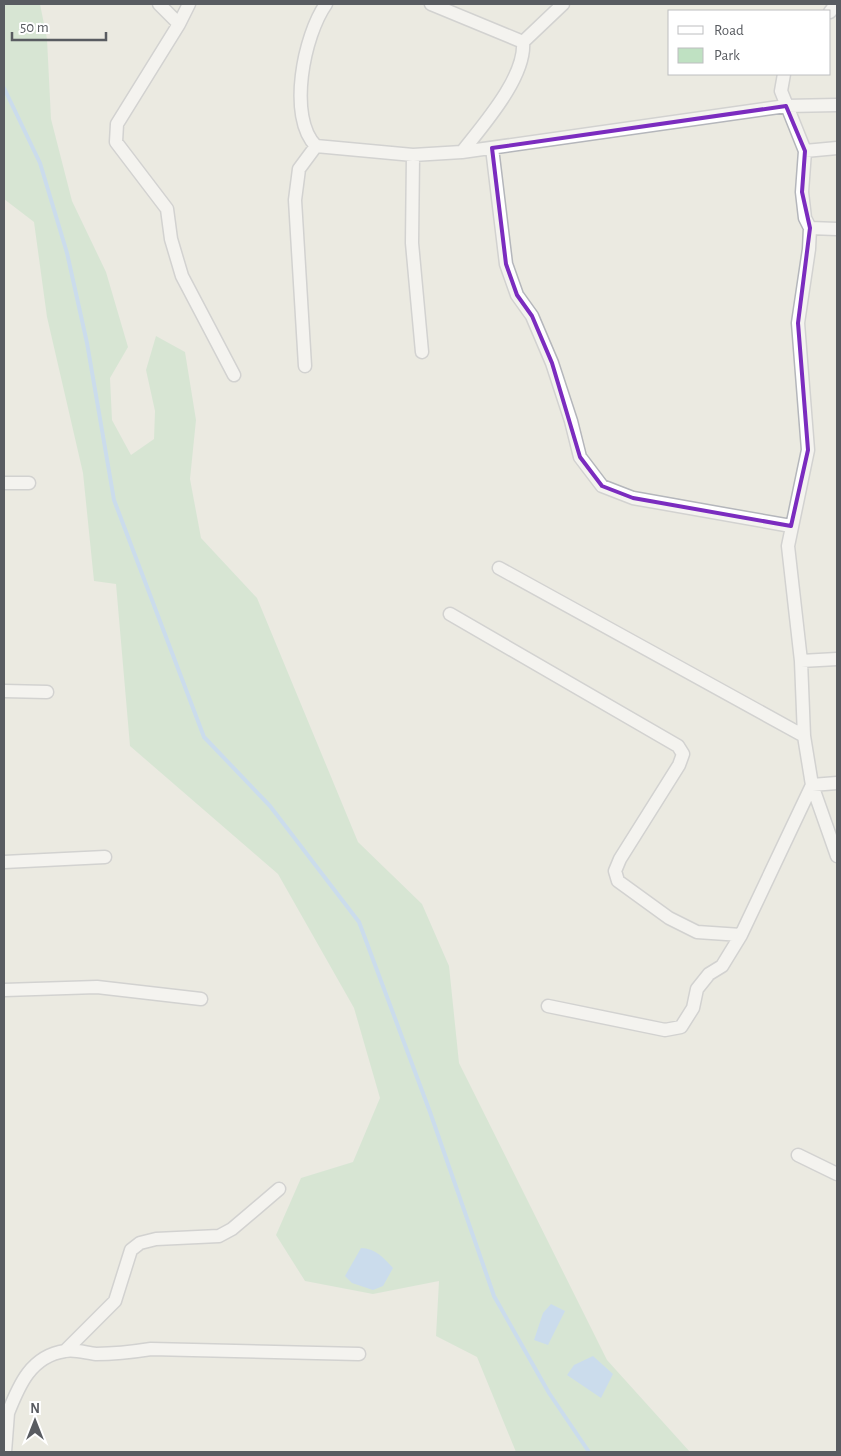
<svg xmlns="http://www.w3.org/2000/svg" width="841" height="1456" viewBox="0 0 841 1456" font-family="'Alegreya Sans',sans-serif">
<style>
.green{fill:#bfe1c2}
.water{fill:#a4ccf8}
.lines{fill:none;stroke-linecap:round;stroke-linejoin:round}
.stream{stroke:#a4ccf8;stroke-width:4}
.minor-casing{stroke:#b4b6bb;stroke-width:15}
.minor{stroke:#fff;stroke-width:12}
.marked{fill:none;stroke:#7b2cbf;stroke-width:4;stroke-linejoin:round}
</style>
<rect width="100%" height="100%" fill="#ebeae1"/>
<path class="green" d="M4,4H40L47,39L51,119L72,201L106,272L128,347L110,378L112,420L131,455L154,439L155,411L146,370L156,336L185,352L196,420L190,479L201,538L257,598L358,842L422,904L449,966L459,1063L607,1360L690,1452H516L477,1357L436,1336L439,1281L373,1294L305,1281L276,1235L301,1178L353,1162L380,1098L354,1008L278,874L130,746L116,584L94,581L83,473L47,317L34,222L4,199Z"/>
<path class="water" d="M361,1248C375,1248 384,1258 393,1268L383,1286L373,1290L352,1283L345,1276Z
M551,1304L565,1311L548,1345L534,1340L543,1313Z
M593,1356L613,1374L601,1398L567,1375L574,1365Z"/>
<g class="lines">
<path class="stream" d="M4,88L40,163L67,253L87,343L114,500L204,737L270,806L359,922L430,1112L494,1296L549,1393L589,1452"/>
<g class="minor-casing">
<path id="minor" d="M159,4L179,24
M189,4L179,24L117,124L116,142L167,209L171,239L182,276L234,375
M326,4C304,35 287,117 316,146L413,155L462,152C483,125 526,77 523,42
M431,4L523,42
M830,12L836,4
M523,42L563,4
M784,74L781,91L805,151L802,192L805,218L810,228L809,249L798,323L808,450L788,546L801,661L837,659
M492,148L506,264L517,295L532,316L552,363L571,421L580,457L602,486L633,498L791,526
M805,151L837,148
M462,152L786,106L837,105
M413,155L412,243L422,352
M810,228L837,229
M305,366L295,200L299,169L316,146
M4,483H29
M499,568L804,736
M450,614L678,746L683,754L679,765L620,859L615,871L618,881L669,918L697,932L741,935
M801,661L804,736L812,785L837,856
M4,691L47,692
M4,862L105,857
M4,990L97,987L201,999
M548,1006L665,1030L681,1027L693,1008L697,989L709,974L722,966L741,935L812,785L837,783
M798,1155L837,1174
M66,1350L115,1301L131,1250L140,1243L156,1239L219,1236L232,1229L279,1189
M4,1413H8L5,1452
M8,1413C19,1385 31,1356 65,1351C75,1349 86,1353 96,1354C115,1354 132,1352 151,1349L359,1354"/>
</g>
<use href="#minor" class="minor"/>
</g>
<path d="M0 0H841V1456H0ZM786,106L805,151L802,192L810,228L798,323L808,450L791,526L633,498L602,486L580,457L552,363L532,316L517,295L506,264L492,148Z" fill="#ebeae1" fill-opacity=".55" fill-rule="evenodd"/>
<path class="marked" d="M786,106L805,151L802,192L810,228L798,323L808,450L791,526L633,498L602,486L580,457L552,363L532,316L517,295L506,264L492,148Z"/>
<rect width="841" height="1456" fill="none" stroke="#595c61" stroke-width="10"/>
<rect x="668" y="10" width="162" height="65" fill="#ffffff" stroke="#bdbec0"/>
<rect x="678" y="26" width="25" height="8" fill="#ffffff" stroke="#bdbec0"/>
<text x="714" y="35" font-size="15" fill="#595c61">Road</text>
<rect x="678" y="48" width="25" height="15" fill="#bfe1c2" stroke="#bdbec0"/>
<text x="714" y="60" font-size="15" fill="#595c61">Park</text>
<g transform="translate(35 1421)" stroke="#ffffff" stroke-width="4" paint-order="stroke">
<path d="M0-4L9 19L0 12L-9 19Z" fill="#595c61"/>
<text y="-8" font-size="14" font-weight="bold" text-anchor="middle" fill="#595c61">N</text>
</g>
<path d="M12 32v8h94v-8" fill="none" stroke="#595c61" stroke-width="2.5"/>
<text x="20" y="32" font-size="15" fill="#595c61" stroke="#ffffff" stroke-width="4" paint-order="stroke">50 m</text>
</svg>
